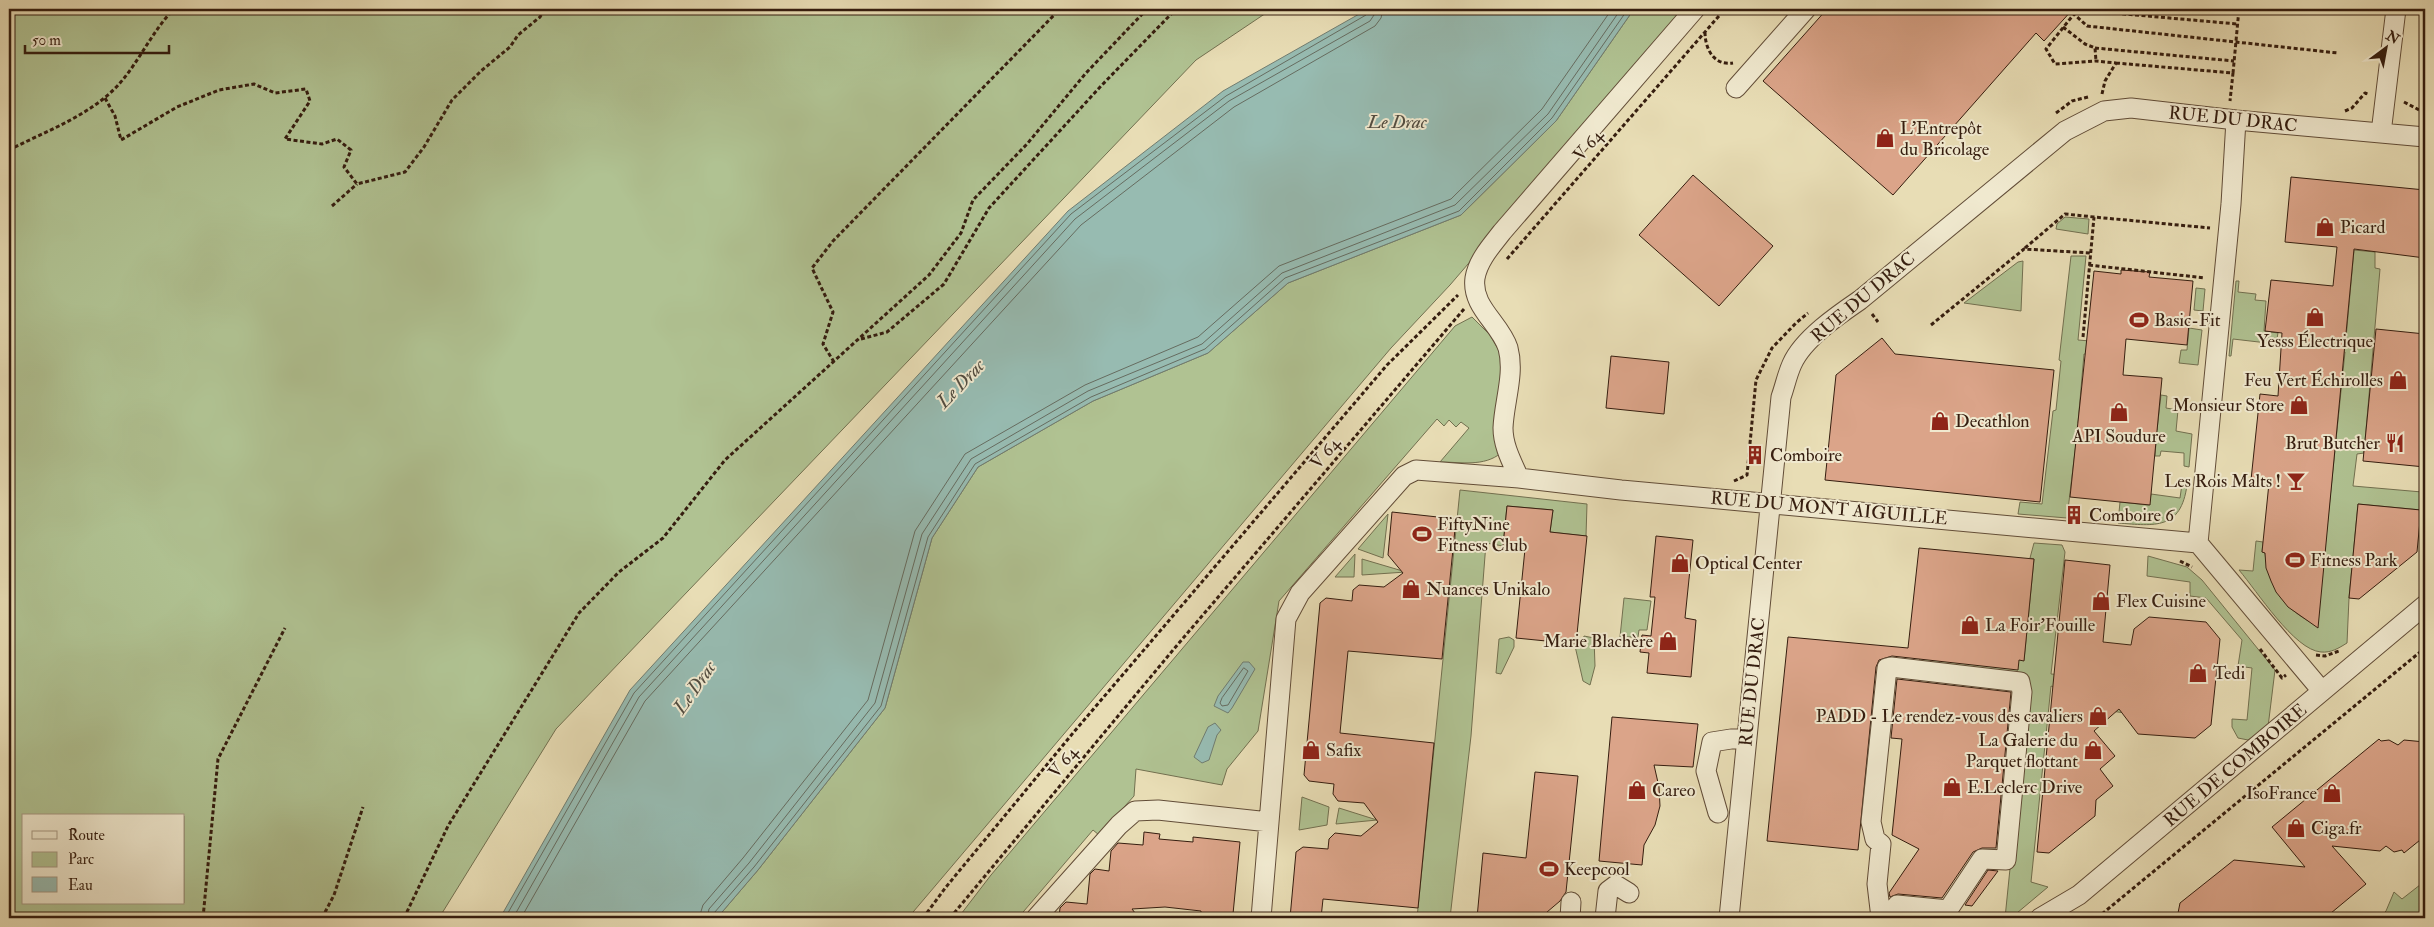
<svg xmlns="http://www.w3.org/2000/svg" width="2434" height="927" viewBox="0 0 2434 927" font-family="'IM FELL Double Pica',serif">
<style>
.green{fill:#b0c292;stroke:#727050;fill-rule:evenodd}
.water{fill:#97bbb1;stroke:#707c70}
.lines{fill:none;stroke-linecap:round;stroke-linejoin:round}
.shore{stroke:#666c60;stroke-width:1}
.building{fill:#dba489;stroke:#351d0f}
.minor-casing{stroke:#624d38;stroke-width:21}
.path{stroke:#351d0f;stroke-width:3;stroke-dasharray:4 2.5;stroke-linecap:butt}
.minor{stroke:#f0e9cf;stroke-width:19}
.labels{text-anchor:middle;stroke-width:4;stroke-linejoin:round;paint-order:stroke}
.street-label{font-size:18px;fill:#351d0f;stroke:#f0e9cf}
.poi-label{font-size:18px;fill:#351d0f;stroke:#f0e9cf;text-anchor:start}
.water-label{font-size:19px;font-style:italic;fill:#524c40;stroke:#f0e9cf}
</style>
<rect width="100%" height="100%" fill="#e8ddb5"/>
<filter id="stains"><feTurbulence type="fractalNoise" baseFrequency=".004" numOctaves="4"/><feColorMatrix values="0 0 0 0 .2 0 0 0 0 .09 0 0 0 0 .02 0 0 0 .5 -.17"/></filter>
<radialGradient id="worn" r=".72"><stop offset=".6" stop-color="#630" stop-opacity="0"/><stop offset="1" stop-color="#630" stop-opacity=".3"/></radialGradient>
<path class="green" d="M9,9H1272L1196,60L556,729L439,918H9ZM24,816H184V903H24Z
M1634,9H1687L1450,285L1391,348L908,918H717L758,870L885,708L932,538L978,467L1093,401L1208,353L1288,283L1461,215L1556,121Z
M2065,217L2089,219L2088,234L2056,229L2057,224Z
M2354,250L2375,252V268L2380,269L2364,453L2357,454L2353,486L2422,492L2421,510L2358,504L2349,598L2347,643C2339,648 2331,653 2321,652C2294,650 2257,591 2239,570L2253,571L2256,541L2263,542L2262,552L2265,553C2268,586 2286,612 2317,625L2345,352L2285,346V333L2346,338Z
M2071,256H2086L2078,340L2102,342L2101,355L2084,354L2078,423L2157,430L2161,395L2167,396L2166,408L2178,410L2176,431L2192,434L2189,467L2184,466V453L2161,451L2160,456H2155L2156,442L2077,435L2067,518L2018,514L2020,502L2042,504L2053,411L2056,410L2061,361L2059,360Z
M2023,261L2021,311L1964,303L2018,262Z
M2236,281H2239L2238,292L2256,294L2255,300L2266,301L2264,331L2278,333L2276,344L2233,339L2231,356H2229Z
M2196,288L2205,289L2203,311L2194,310Z
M1472,317L1490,335L1501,354V453C1484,467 1461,462 1440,462L1469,428L1461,422L1456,427L1449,420L1444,426L1437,419L1279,601L1258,731L1227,769L1222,785L1136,769L1134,796L1099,835L1093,830L1018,918H958L991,875L1455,326Z
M2189,328L2202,330L2198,365L2179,363L2181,350H2187Z
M2182,484L2187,485C2181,530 2155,526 2118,523L2120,502L2149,505L2151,494L2180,498Z
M1460,490L1587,504L1586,536L1550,532L1553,510L1507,506L1503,546L1486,543L1471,736L1450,918H1417Z
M1388,514L1383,558L1358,549Z
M2034,543L2062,545L2065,552L2051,674L2128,680L2125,713L2111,711L2051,686L2031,882L2048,887L2011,918H2005L2029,681L2023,674L1919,662L1922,651L2024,660L2034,559L2030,558Z
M1355,554L1354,577H1335Z
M2148,556L2187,567L2202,580L2275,670L2268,727L2248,740L2238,738L2232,727V719L2247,720L2252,668L2238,666L2242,640L2206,598L2190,596V582L2147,576Z
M1362,559L1406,572L1362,575Z
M1624,598L1651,601L1647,630H1639L1638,637H1620Z
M1584,636L1594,638L1595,666L1590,685L1583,681L1575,646L1582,645Z
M1509,637L1514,640V647L1501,674L1496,673L1499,639Z
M1302,797L1329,807L1327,825L1299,830Z
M1339,808L1377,820L1336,824Z
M2425,881V912L2418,918H2379L2386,911L2394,892L2402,899Z"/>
<path class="water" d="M1368,9H1634L1556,121L1461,215L1288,283L1208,353L1093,401L978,467L932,538L885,708L758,870L717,918H500L630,690L1068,211L1223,91Z
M1243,662H1249L1255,669L1232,708L1228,713L1214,706L1218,696Z
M1215,723L1221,730L1217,735L1209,760L1202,763L1194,757L1208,727Z"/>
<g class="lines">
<path class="shore" d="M1244,668L1248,671L1228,705L1222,706L1220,703L1222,698Z
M505,918L634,693L1071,214L1226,96L1366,15L1369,9
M513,918L639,697L1075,219L1229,101L1370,21L1374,15L1375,9
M521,918L645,701L1081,225L1234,107L1375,26L1381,18L1383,9
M699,918L703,905L743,858L868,700L915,531L965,454L1085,385L1198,337L1279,266L1451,199L1542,109L1612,9
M707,918L709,909L749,863L875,703L922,534L971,459L1088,391L1202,344L1282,273L1455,205L1548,114L1621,9
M713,918L714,913L754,867L881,706L928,537L975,464L1091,397L1205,349L1285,278L1459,211L1552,118L1628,9"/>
</g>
<path class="building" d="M1827,9H2073L2044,41L2036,33L1893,195L1763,81Z
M1693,175L1773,246L1719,306L1639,235Z
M2291,177L2425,190V258L2354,249L2318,628L2288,607L2276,592L2271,581L2266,568L2265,553L2262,552L2269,483L2251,480L2260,394L2278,396L2282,333L2265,331L2271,280L2333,286L2337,247L2285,242Z
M2121,270L2150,272L2149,277L2193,281L2187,345L2126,339L2123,375L2162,378L2150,505L2070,497L2094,271L2121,274Z
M2376,329L2425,334V467L2363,461Z
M1882,338L1895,354L2054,370L2040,502L1825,480L1836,375Z
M1611,356L1669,362L1664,414L1606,408Z
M2358,504L2421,510L2417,552L2359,599L2349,598Z
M1507,506L1553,510L1550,532L1587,536L1576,644L1516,638L1525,549L1503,546Z
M1392,512L1456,519L1442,659L1348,651L1340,733L1434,743L1418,908L1323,899L1321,918H1290L1296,852L1303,847L1328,849L1329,839L1335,833L1361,836L1378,822L1364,803L1338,801L1333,794L1334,784L1309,781L1304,775L1320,603L1326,598L1352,601L1353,590L1359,585L1384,587L1403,573L1388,555Z
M1656,536L1693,540L1685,618L1696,620L1691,677L1647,673L1649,653L1640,652L1642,635L1651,636L1655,597H1650Z
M1919,548L2034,559L2024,661L2019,660L2018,670L1892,656L1879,660L1876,667L1858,850L1767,841L1788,637L1908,648Z
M2065,560L2110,565L2103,642L2131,645L2134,629L2149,617L2206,622L2220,639L2211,725L2195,738L2138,734L2119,709L2094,731L2115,756L2100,769L2113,786L2096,800L2095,816L2049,853L2037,852Z
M1897,679L2011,692L1996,848H1982L1973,852L1942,898L1898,894L1890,897L1889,893L1919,849L1892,835L1902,739L1891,738Z
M1612,717L1698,724L1693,767L1654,765L1659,787L1660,806L1655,825L1644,845L1642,865L1599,861Z
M2379,739L2381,741L2389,740L2398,745L2404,740L2425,742V836L2404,853L2402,850L2394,852L2386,846L2380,851L2332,846L2366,884L2325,918H2177L2180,903L2234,860L2305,867L2272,827Z
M1535,772L1578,776L1566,892L1560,901L1540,918H1477L1483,853L1526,858Z
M1144,832L1160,834L1159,839L1193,842V837L1240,842L1233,914L1228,918L1201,917V911L1165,907L1132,909L1139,918L1059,917L1060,908L1066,902L1087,904L1090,874L1095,869L1109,871L1111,851L1118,843L1143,845Z
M1988,870L1998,871L1972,906L1965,905Z"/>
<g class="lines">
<g class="minor-casing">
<path id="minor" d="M1736,88L1806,9
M2236,120L2231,204L2198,543L2322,691
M2381,133L2396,9
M1519,478C1512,462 1503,446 1503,428C1504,402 1515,374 1508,348C1500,323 1471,307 1475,278C1478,260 1492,245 1502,232L1695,9
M1718,813L1706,771L1712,742L1731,739H1746
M1036,918L1119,825L1135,811L1158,810L1269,822
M1261,918L1286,619L1300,593L1404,476L1416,470L1519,478L1621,490L2198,543
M1570,918L1571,902
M1605,918L1608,891L1616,885L1629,893
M1729,918L1781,397C1785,386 1787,375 1792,364C1803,339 1838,315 1860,300L2065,131L2104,111L2131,108L2236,120L2425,137
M1881,918L1877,884L1881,844L1875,839L1871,822L1887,668L1891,667L2020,682L2022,692L2006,860L1982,859L1948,910L1897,905L1896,918
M2040,918L2079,895L2425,605"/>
</g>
<path class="path" d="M2097,9L2102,12L2237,24
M2229,9L2239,10
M2074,14L2078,9
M2063,27L2085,44L2095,48L2096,61
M1705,32C1705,49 1714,66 1733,63
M2095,48L2234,61
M2116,63L2233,73L2230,101
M2233,73L2239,9
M2102,94L2105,81L2116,63L2096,61L2055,64L2046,49L2074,14L2087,26L2338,53
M105,98L115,116L121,140L177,107L219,90L254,84L275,93L306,89L310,101L285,139L322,144L337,139L351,150L344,167L357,184L405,172L424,147L452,100L481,71L510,47L518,35L540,17L545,9
M2404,102L2425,113
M2345,111L2352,108L2365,93L2368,94
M2056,113L2072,101L2088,97
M9,150C46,131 92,115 120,83C140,60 153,30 174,9
M332,206L357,184
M2025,248L2065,214L2094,217
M1507,259L1725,9
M2089,265L2205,278
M1872,314L1878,322
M1931,325L2024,249L2090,253
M2083,337L2094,217L2210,228
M861,339L887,332L944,284L989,208L1101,86L1176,9
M834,362L823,344L833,312L812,268L833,241L1060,9
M1734,481L1747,475L1756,380L1772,348L1796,323L1808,313
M2180,561L2192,567
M2260,649L2282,678L2286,675
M2316,655L2325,656L2339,651
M203,918L218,759L285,628
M322,918L334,895L363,807
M404,918L448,826L579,613L619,572L663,538L725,460L929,275L961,233L973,200L1027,144L1086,73L1147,9
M923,918L946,887L1073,733L1387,365L1458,295
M950,918L1173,650L1464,309
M2097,918L2425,648"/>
<use href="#minor" class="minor"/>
</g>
<defs>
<g id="shop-bare" transform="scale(1.5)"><path d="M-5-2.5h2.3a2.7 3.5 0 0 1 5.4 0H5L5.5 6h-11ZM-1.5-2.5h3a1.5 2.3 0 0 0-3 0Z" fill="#8f2418" stroke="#f0e9cf" stroke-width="2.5" paint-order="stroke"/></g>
<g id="stadium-bare" transform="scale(1.5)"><path d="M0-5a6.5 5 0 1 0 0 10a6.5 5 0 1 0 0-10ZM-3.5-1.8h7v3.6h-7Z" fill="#8f2418" stroke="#f0e9cf" stroke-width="2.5" paint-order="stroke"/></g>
<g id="restaurant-bare" transform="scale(1.5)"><path d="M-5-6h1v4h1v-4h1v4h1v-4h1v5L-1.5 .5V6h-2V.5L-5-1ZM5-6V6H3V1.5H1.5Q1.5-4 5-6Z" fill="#8f2418" stroke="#f0e9cf" stroke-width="2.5" paint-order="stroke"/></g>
<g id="building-bare" transform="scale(1.5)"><path d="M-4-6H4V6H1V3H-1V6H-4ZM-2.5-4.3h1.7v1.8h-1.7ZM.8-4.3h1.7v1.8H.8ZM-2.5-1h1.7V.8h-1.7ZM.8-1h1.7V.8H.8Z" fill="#8f2418" stroke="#f0e9cf" stroke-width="2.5" paint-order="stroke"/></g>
<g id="bar-bare" transform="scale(1.5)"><path d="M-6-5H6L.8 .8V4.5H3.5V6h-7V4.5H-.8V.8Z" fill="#8f2418" stroke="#f0e9cf" stroke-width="2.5" paint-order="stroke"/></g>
</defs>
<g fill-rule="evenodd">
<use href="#shop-bare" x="1885" y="138"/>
<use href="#shop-bare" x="2325" y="227"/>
<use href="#shop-bare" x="2315" y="317"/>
<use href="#stadium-bare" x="2139" y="320"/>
<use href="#shop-bare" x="2398" y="380"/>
<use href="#shop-bare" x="2299" y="405"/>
<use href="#shop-bare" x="2119" y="412"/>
<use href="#shop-bare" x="1940" y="421"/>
<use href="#restaurant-bare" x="2395" y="443"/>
<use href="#building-bare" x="1755" y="455"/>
<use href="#bar-bare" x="2296" y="481"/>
<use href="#building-bare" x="2074" y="515"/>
<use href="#stadium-bare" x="1422" y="534"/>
<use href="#stadium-bare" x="2295" y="560"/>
<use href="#shop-bare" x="1680" y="563"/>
<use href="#shop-bare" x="1411" y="589"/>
<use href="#shop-bare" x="2101" y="601"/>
<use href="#shop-bare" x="1970" y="625"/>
<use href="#shop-bare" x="1668" y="641"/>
<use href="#shop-bare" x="2198" y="673"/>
<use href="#shop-bare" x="2098" y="716"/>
<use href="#shop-bare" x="1311" y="750"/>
<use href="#shop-bare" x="2093" y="750"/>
<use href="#shop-bare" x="1952" y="787"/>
<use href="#shop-bare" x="1637" y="790"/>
<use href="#shop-bare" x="2332" y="793"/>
<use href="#shop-bare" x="2296" y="828"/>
<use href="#stadium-bare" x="1549" y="869"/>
</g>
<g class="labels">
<g class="street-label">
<text transform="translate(2233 119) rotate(6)" y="6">RUE DU DRAC</text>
<text transform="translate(1588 145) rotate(-49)" y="6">V 64</text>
<text transform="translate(1863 297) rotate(-40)" y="6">RUE DU DRAC</text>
<text transform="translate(1325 453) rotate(-49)" y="6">V 64</text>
<text transform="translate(1829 508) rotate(5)" y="6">RUE DU MONT AIGUILLE</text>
<text transform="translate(1752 682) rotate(-84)" y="6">RUE DU DRAC</text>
<text transform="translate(1063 762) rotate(-50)" y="6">V 64</text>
<text transform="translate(2235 765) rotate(-40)" y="6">RUE DE COMBOIRE</text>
</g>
<g class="poi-label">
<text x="1900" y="134">L'Entrepôt<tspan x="1900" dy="21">du Bricolage</tspan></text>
<text x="2340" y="233">Picard</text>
<text x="2154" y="326">Basic-Fit</text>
<text x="2315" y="347" text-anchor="middle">Yesss Électrique</text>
<text x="2383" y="386" text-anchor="end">Feu Vert Échirolles</text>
<text x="2284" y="411" text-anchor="end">Monsieur Store</text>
<text x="1955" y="427">Decathlon</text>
<text x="2119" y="442" text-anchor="middle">API Soudure</text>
<text x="2380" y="449" text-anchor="end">Brut Butcher</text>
<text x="1770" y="461">Comboire</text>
<text x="2281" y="487" text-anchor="end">Les Rois Malts !</text>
<text x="2089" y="521">Comboire 6</text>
<text x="1437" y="530">FiftyNine<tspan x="1437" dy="21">Fitness Club</tspan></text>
<text x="2310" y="566">Fitness Park</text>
<text x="1695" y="569">Optical Center</text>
<text x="1426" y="595">Nuances Unikalo</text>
<text x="2116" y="607">Flex Cuisine</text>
<text x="1985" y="631">La Foir'Fouille</text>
<text x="1653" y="647" text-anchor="end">Marie Blachère</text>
<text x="2213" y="679">Tedi</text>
<text x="2083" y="722" text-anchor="end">PADD - Le rendez-vous des cavaliers</text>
<text x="2078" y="746" text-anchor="end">La Galerie du<tspan x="2078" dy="21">Parquet flottant</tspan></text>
<text x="1326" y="756">Safix</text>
<text x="1967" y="793">E.Leclerc Drive</text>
<text x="1652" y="796">Careo</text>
<text x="2317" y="799" text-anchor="end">IsoFrance</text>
<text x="2311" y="834">Ciga.fr</text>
<text x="1564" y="875">Keepcool</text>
</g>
<g class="water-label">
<text x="1397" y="128">Le Drac</text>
<text transform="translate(960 383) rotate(-46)" y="7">Le Drac</text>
<text transform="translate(694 687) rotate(-55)" y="7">Le Drac</text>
</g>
</g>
<rect width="2434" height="927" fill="none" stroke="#e8ddb5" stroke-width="30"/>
<rect x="10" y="10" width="2414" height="907" fill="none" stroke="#351d0f" stroke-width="2.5"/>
<rect x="15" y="15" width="2404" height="897" fill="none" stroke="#351d0f"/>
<rect x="22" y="814" width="162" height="90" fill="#f0e9cf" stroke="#a59782"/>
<rect x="32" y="831" width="25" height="8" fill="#f0e9cf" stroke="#a59782"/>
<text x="68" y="840" font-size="15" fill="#351d0f">Route</text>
<rect x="32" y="852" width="25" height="15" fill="#b0c292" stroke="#a59782"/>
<text x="68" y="864" font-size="15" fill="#351d0f">Parc</text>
<rect x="32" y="877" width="25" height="15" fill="#97bbb1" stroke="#a59782"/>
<text x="68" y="890" font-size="15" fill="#351d0f">Eau</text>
<g transform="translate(2386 48) rotate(32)" stroke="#f0e9cf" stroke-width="4" paint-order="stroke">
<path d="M0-4L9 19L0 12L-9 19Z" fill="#351d0f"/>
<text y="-8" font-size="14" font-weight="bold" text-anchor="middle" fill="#351d0f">N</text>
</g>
<path d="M25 45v8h144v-8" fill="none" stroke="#351d0f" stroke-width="2.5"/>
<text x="32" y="45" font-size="15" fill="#351d0f" stroke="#f0e9cf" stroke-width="4" paint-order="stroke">50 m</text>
<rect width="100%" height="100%" filter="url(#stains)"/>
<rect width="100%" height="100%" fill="url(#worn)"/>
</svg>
